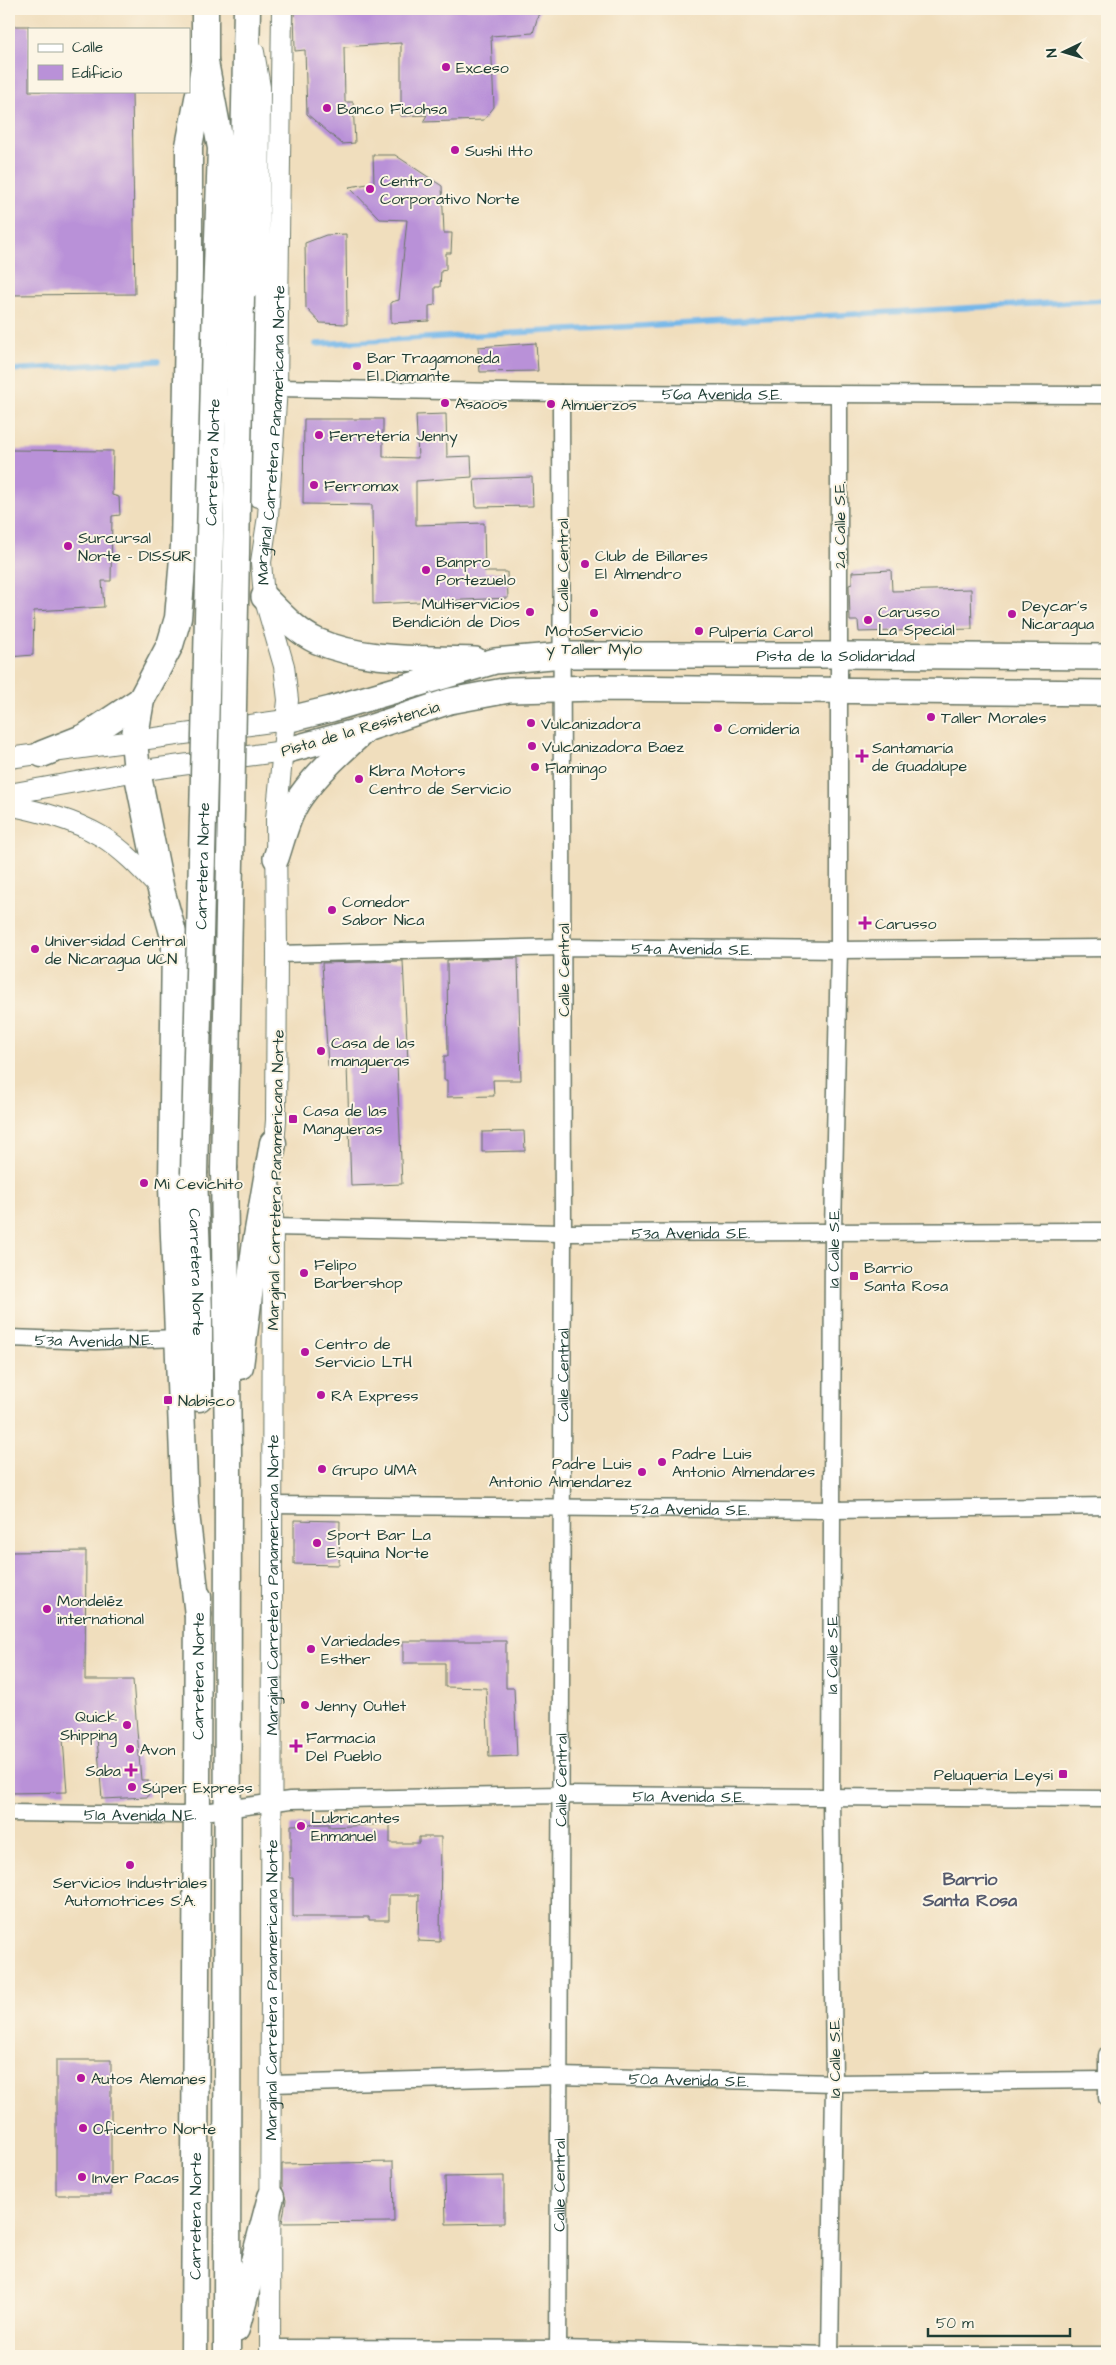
<svg xmlns="http://www.w3.org/2000/svg" width="1116" height="2365" viewBox="0 0 1116 2365" font-family="'Architects Daughter',sans-serif">
<style>
.lines{fill:none;stroke-linecap:round;stroke-linejoin:round}
.stream{stroke:#74b7e9;stroke-width:5.5}
.building{fill:#b991d8}
.minor-casing{stroke:#687564;stroke-width:19}
.tertiary-casing{stroke:#687564;stroke-width:22}
.primary-casing{stroke:#687564;stroke-width:28}
.trunk-casing{stroke:#687564;stroke-width:29}
.minor{stroke:#fff;stroke-width:16}
.tertiary{stroke:#fff;stroke-width:20}
.primary{stroke:#fff;stroke-width:25}
.trunk{stroke:#fff;stroke-width:26}
.trunk-bridge-casing{stroke:#687564;stroke-width:29;stroke-linecap:butt}
.trunk-bridge{stroke:#fff;stroke-width:26}
.poi-dot{fill:#b5179e;stroke:#fcf5e5;stroke-width:2}
.labels{text-anchor:middle;stroke-width:4;stroke-linejoin:round;paint-order:stroke}
.poi-label{font-size:16px;fill:#1f3d34;stroke:#fcf5e5;text-anchor:start}
.street-label{font-size:16px;fill:#1f3d34;stroke:#fcf5e5}
.neighbourhood-label{font-size:18px;font-weight:bold;fill:#555a6d;stroke:#fcf5e5}
</style>
<rect width="100%" height="100%" fill="#fcf5e5"/>
<filter id="ink" filterUnits="userSpaceOnUse"><feTurbulence type="fractalNoise" baseFrequency=".02" numOctaves="2"/><feDisplacementMap in="SourceGraphic" scale="10" xChannelSelector="R" yChannelSelector="G"/><feConvolveMatrix kernelMatrix="1 2 1 2 8 2 1 2 1" color-interpolation-filters="sRGB"/></filter>
<filter id="wash" filterUnits="userSpaceOnUse"><feTurbulence type="fractalNoise" baseFrequency=".0096" numOctaves="4" result="noise"/><feDisplacementMap in="SourceGraphic" scale="20" xChannelSelector="R" yChannelSelector="G"/><feGaussianBlur stdDeviation="1.12" result="paint"/><feColorMatrix in="noise" values="0 0 0 0 0 0 0 0 0 0 0 0 0 0 0 0 0 1.4 0 .05"/><feComposite in="paint" operator="in"/></filter>
<g filter="url(#wash)">
<rect width="100%" height="100%" fill="#f0debd"/>
<g class="lines">
<path class="stream" d="M316,344L1107,300
M9,370L158,361"/>
</g>
<g id="blocks">
<path class="building" d="M294,9H540L533,33L491,36L494,107L484,120L423,122L427,115L401,116V43L344,47L345,102H353L355,143L342,144L307,114L305,50L295,51Z
M9,26H29V91H132L135,294L9,295Z
M373,155H395L442,186L444,233H452L451,253H446V270L441,271L440,287H435V305L429,306V321L391,323V302L399,300L407,220L380,219L349,187L374,183Z
M346,234L347,324L320,323L306,308L305,243L326,235Z
M536,343L538,371L480,372L478,347Z
M446,414L447,457L471,456L472,477L416,481V525L484,523L485,572H507L508,598L373,604L372,505L303,504L304,419H383V457L418,458L416,415Z
M9,450L113,451L112,495L119,497L120,515L112,516L111,581H102L104,607L34,611L33,655L9,657Z
M532,477L533,506L476,507L474,479Z
M891,570L892,591L971,589L972,629L859,632L858,621H850L849,585L852,584V572Z
M518,958L521,1080H493L494,1096L447,1097V1080H444V1056H448L447,960Z
M403,961L408,1062L397,1063L402,1184L351,1186L347,1065L328,1066L322,963Z
M524,1131L525,1151L482,1152V1132Z
M294,1520L340,1521L339,1565L294,1564Z
M86,1551L85,1680H133L141,1780H148V1797L102,1799L97,1738L63,1739L67,1792L9,1793V1552Z
M403,1641H506V1688H514L517,1756L489,1757L486,1688L445,1687V1663H403Z
M329,1824V1827L390,1824V1843H419V1837H441L440,1942L418,1941L419,1895H389V1920H369V1917H293V1878H290L289,1851H291V1825Z
M56,2060H111V2195H56Z
M393,2162L394,2222L282,2223L286,2200L282,2188V2164Z
M504,2176V2223L446,2224L445,2177Z"/>
</g>
</g>
<g filter="url(#ink)">
<use href="#blocks" fill-opacity="0" stroke="#687564" stroke-width="1"/>
<g class="lines">
<g class="minor-casing">
<g id="minor">
<path id="s1" d="M277,388L561,393L1107,395"/>
<path id="s2" d="M277,954L563,947L839,950L1107,948"/>
<path id="s3" d="M273,1227L563,1233L1107,1231"/>
<path id="s4" d="M9,1338L96,1341L179,1338"/>
<path id="s5" d="M272,1505L833,1510L1107,1506"/>
<path id="s6" d="M9,1813L183,1815L290,1800L561,1795L1107,1799"/>
<path d="M1107,2055V2098"/>
<path id="s7" d="M271,2084L559,2076L834,2083L1107,2080"/>
<path d="M270,2348L558,2349L830,2355H1107"/>
<path id="s8" d="M558,2356L563,1233L561,393"/>
<path id="s9" d="M830,2356L834,2083L831,1797L833,1231L839,950V395"/>
</g>
</g>
<g class="tertiary-casing">
<g id="tertiary">
<path d="M254,52L260,87L258,497"/>
<path d="M9,758L286,720"/>
<path d="M9,794L137,771L284,751"/>
<path d="M9,805C41,812 72,819 101,836C124,850 143,871 161,890"/>
<path id="s10" d="M273,1157L276,1120L277,954L276,819L288,700L284,666L264,597L261,562L268,516L277,388L282,9"/>
<path id="s11" d="M270,2356L273,1193"/>
</g>
</g>
<g class="primary-casing">
<g id="primary">
<path d="M264,597C280,613 297,632 317,641C365,662 424,658 475,660"/>
<path id="s12" d="M286,720L331,709L495,661L563,655H839L1107,657"/>
<path d="M284,751L366,729L450,701L509,690L601,688L1107,693"/>
<path d="M276,858C283,837 288,814 301,796C318,772 342,751 364,731"/>
</g>
</g>
<g class="trunk-casing">
<g id="trunk">
<path d="M205,9V62L221,148L216,299"/>
<path d="M241,296L247,9"/>
<path d="M42,754L85,737L141,700"/>
<path d="M224,1169L228,1448L227,2356"/>
<path id="s13" d="M194,1174L199,1313V1398"/>
<path d="M240,1366L255,1248L273,1143"/>
<path d="M198,1615L185,1505L172,1187L175,940L161,890L137,771L134,741L141,700L170,645L178,618L184,546L189,271V146L205,62"/>
<path d="M236,2329L271,2197"/>
<path id="s14" d="M194,2356L198,1597"/>
</g>
</g>
<use href="#minor" class="minor"/>
<use href="#tertiary" class="tertiary"/>
<use href="#primary" class="primary"/>
<use href="#trunk" class="trunk"/>
<g class="trunk-bridge-casing">
<g id="trunk-bridge">
<path d="M224,1169L241,296"/>
<path id="s15" d="M194,1174L216,299"/>
</g>
</g>
<use href="#trunk-bridge" class="trunk-bridge"/>
</g>
</g>
<g class="poi-dot">
<circle cx="446" cy="67" r="5"/>
<circle cx="327" cy="108" r="5"/>
<circle cx="455" cy="150" r="5"/>
<circle cx="370" cy="189" r="5"/>
<circle cx="357" cy="366" r="5"/>
<circle cx="445" cy="403" r="5"/>
<circle cx="551" cy="404" r="5"/>
<circle cx="319" cy="435" r="5"/>
<circle cx="314" cy="485" r="5"/>
<circle cx="68" cy="546" r="5"/>
<circle cx="585" cy="564" r="5"/>
<circle cx="426" cy="570" r="5"/>
<circle cx="530" cy="612" r="5"/>
<circle cx="594" cy="613" r="5"/>
<circle cx="1012" cy="614" r="5"/>
<circle cx="868" cy="620" r="5"/>
<circle cx="699" cy="631" r="5"/>
<circle cx="931" cy="717" r="5"/>
<circle cx="531" cy="723" r="5"/>
<circle cx="718" cy="728" r="5"/>
<circle cx="532" cy="746" r="5"/>
<path d="M859.5 748.5h5v5h5v5h-5v5h-5v-5h-5v-5h5z"/>
<circle cx="535" cy="767" r="5"/>
<circle cx="359" cy="779" r="5"/>
<circle cx="332" cy="910" r="5"/>
<path d="M862.5 915.5h5v5h5v5h-5v5h-5v-5h-5v-5h5z"/>
<circle cx="35" cy="949" r="5"/>
<circle cx="321" cy="1051" r="5"/>
<rect x="288" y="1114" width="10" height="10" rx="2.5"/>
<circle cx="144" cy="1183" r="5"/>
<circle cx="304" cy="1273" r="5"/>
<rect x="849" y="1271" width="10" height="10" rx="2.5"/>
<circle cx="305" cy="1352" r="5"/>
<circle cx="321" cy="1395" r="5"/>
<rect x="163" y="1395" width="10" height="10" rx="2.5"/>
<circle cx="662" cy="1462" r="5"/>
<circle cx="322" cy="1469" r="5"/>
<circle cx="642" cy="1472" r="5"/>
<circle cx="317" cy="1543" r="5"/>
<circle cx="47" cy="1609" r="5"/>
<circle cx="311" cy="1649" r="5"/>
<circle cx="305" cy="1705" r="5"/>
<circle cx="127" cy="1725" r="5"/>
<path d="M293.5 1738.5h5v5h5v5h-5v5h-5v-5h-5v-5h5z"/>
<circle cx="130" cy="1749" r="5"/>
<path d="M128.5 1762.5h5v5h5v5h-5v5h-5v-5h-5v-5h5z"/>
<rect x="1058" y="1769" width="10" height="10" rx="2.5"/>
<circle cx="132" cy="1787" r="5"/>
<circle cx="301" cy="1826" r="5"/>
<circle cx="130" cy="1865" r="5"/>
<circle cx="81" cy="2078" r="5"/>
<circle cx="83" cy="2128" r="5"/>
<circle cx="82" cy="2177" r="5"/>
</g>
<g class="labels">
<g class="poi-label">
<text x="456" y="73">Exceso</text>
<text x="337" y="114">Banco Ficohsa</text>
<text x="465" y="156">Sushi Itto</text>
<text x="380" y="186">Centro<tspan x="380" dy="18">Corporativo Norte</tspan></text>
<text x="367" y="363">Bar Tragamoneda<tspan x="367" dy="18">El Diamante</tspan></text>
<text x="455" y="409">Asaoos</text>
<text x="561" y="410">Almuerzos</text>
<text x="329" y="441">Ferretería Jenny</text>
<text x="324" y="491">Ferromax</text>
<text x="78" y="543">Surcursal<tspan x="78" dy="18">Norte - DISSUR</tspan></text>
<text x="595" y="561">Club de Billares<tspan x="595" dy="18">El Almendro</tspan></text>
<text x="436" y="567">Banpro<tspan x="436" dy="18">Portezuelo</tspan></text>
<text x="520" y="609" text-anchor="end">Multiservicios<tspan x="520" dy="18">Bendición de Dios</tspan></text>
<text x="1022" y="611">Deycar's<tspan x="1022" dy="18">Nicaragua</tspan></text>
<text x="878" y="617">Carusso<tspan x="878" dy="18">La Special</tspan></text>
<text x="594" y="636" text-anchor="middle">MotoServicio<tspan x="594" dy="18">y Taller Mylo</tspan></text>
<text x="709" y="637">Pulpería Carol</text>
<text x="941" y="723">Taller Morales</text>
<text x="541" y="729">Vulcanizadora</text>
<text x="728" y="734">Comidería</text>
<text x="542" y="752">Vulcanizadora Baez</text>
<text x="872" y="753">Santamaría<tspan x="872" dy="18">de Guadalupe</tspan></text>
<text x="545" y="773">Flamingo</text>
<text x="369" y="776">Kbra Motors<tspan x="369" dy="18">Centro de Servicio</tspan></text>
<text x="342" y="907">Comedor<tspan x="342" dy="18">Sabor Nica</tspan></text>
<text x="875" y="929">Carusso</text>
<text x="45" y="946">Universidad Central<tspan x="45" dy="18">de Nicaragua UCN</tspan></text>
<text x="331" y="1048">Casa de las<tspan x="331" dy="18">mangueras</tspan></text>
<text x="303" y="1116">Casa de las<tspan x="303" dy="18">Mangueras</tspan></text>
<text x="154" y="1189">Mi Cevichito</text>
<text x="314" y="1270">Felipo<tspan x="314" dy="18">Barbershop</tspan></text>
<text x="864" y="1273">Barrio<tspan x="864" dy="18">Santa Rosa</tspan></text>
<text x="315" y="1349">Centro de<tspan x="315" dy="18">Servicio LTH</tspan></text>
<text x="331" y="1401">RA Express</text>
<text x="178" y="1406">Nabisco</text>
<text x="672" y="1459">Padre Luis<tspan x="672" dy="18">Antonio Almendares</tspan></text>
<text x="632" y="1469" text-anchor="end">Padre Luis<tspan x="632" dy="18">Antonio Almendarez</tspan></text>
<text x="332" y="1475">Grupo UMA</text>
<text x="327" y="1540">Sport Bar La<tspan x="327" dy="18">Esquina Norte</tspan></text>
<text x="57" y="1606">Mondelēz<tspan x="57" dy="18">international</tspan></text>
<text x="321" y="1646">Variedades<tspan x="321" dy="18">Esther</tspan></text>
<text x="315" y="1711">Jenny Outlet</text>
<text x="117" y="1722" text-anchor="end">Quick<tspan x="117" dy="18">Shipping</tspan></text>
<text x="306" y="1743">Farmacia<tspan x="306" dy="18">Del Pueblo</tspan></text>
<text x="140" y="1755">Avon</text>
<text x="121" y="1776" text-anchor="end">Saba</text>
<text x="1053" y="1780" text-anchor="end">Peluquería Leysi</text>
<text x="142" y="1793">Súper Express</text>
<text x="311" y="1823">Lubricantes<tspan x="311" dy="18">Enmanuel</tspan></text>
<text x="130" y="1888" text-anchor="middle">Servicios Industriales<tspan x="130" dy="18">Automotrices S.A.</tspan></text>
<text x="91" y="2084">Autos Alemanes</text>
<text x="93" y="2134">Oficentro Norte</text>
<text x="92" y="2183">Inver Pacas</text>
</g>
<g class="street-label">
<text dy="6" stroke="none"><textPath href="#s1" startOffset="445">56a Avenida S.E.</textPath></text>
<text dy="6" stroke="none"><textPath href="#s10" startOffset="726">Marginal Carretera Panamericana Norte</textPath></text>
<text dy="6" stroke="none"><textPath href="#s15" startOffset="712">Carretera Norte</textPath></text>
<text transform="translate(839 525) rotate(-90)" y="6">2a Calle S.E.</text>
<text transform="translate(562 565) rotate(-90)" y="6">Calle Central</text>
<text dy="6" stroke="none"><textPath href="#s12" startOffset="558">Pista de la Solidaridad</textPath></text>
<text transform="translate(360 728) rotate(-16)" y="6">Pista de la Resistencia</text>
<text dy="6" stroke="none"><textPath href="#s15" startOffset="308">Carretera Norte</textPath></text>
<text dy="6" stroke="none"><textPath href="#s2" startOffset="415">54a Avenida S.E.</textPath></text>
<text transform="translate(563 970) rotate(-90)" y="6">Calle Central</text>
<text transform="translate(275 1180) rotate(-89)" y="6">Marginal Carretera Panamericana Norte</text>
<text dy="6" stroke="none"><textPath href="#s3" startOffset="418">53a Avenida S.E.</textPath></text>
<text dy="6" stroke="none"><textPath href="#s9" startOffset="1108">1a Calle S.E.</textPath></text>
<text dy="6" stroke="none"><textPath href="#s13" startOffset="98">Carretera Norte</textPath></text>
<text dy="6" stroke="none"><textPath href="#s4" startOffset="85">53a Avenida N.E.</textPath></text>
<text dy="6" stroke="none"><textPath href="#s8" startOffset="981">Calle Central</textPath></text>
<text dy="6" stroke="none"><textPath href="#s5" startOffset="418">52a Avenida S.E.</textPath></text>
<text dy="6" stroke="none"><textPath href="#s11" startOffset="771">Marginal Carretera Panamericana Norte</textPath></text>
<text dy="6" stroke="none"><textPath href="#s9" startOffset="702">1a Calle S.E.</textPath></text>
<text dy="6" stroke="none"><textPath href="#s14" startOffset="680">Carretera Norte</textPath></text>
<text dy="6" stroke="none"><textPath href="#s8" startOffset="576">Calle Central</textPath></text>
<text dy="6" stroke="none"><textPath href="#s6" startOffset="681">51a Avenida S.E.</textPath></text>
<text dy="6" stroke="none"><textPath href="#s6" startOffset="131">51a Avenida N.E.</textPath></text>
<text dy="6" stroke="none"><textPath href="#s11" startOffset="366">Marginal Carretera Panamericana Norte</textPath></text>
<text transform="translate(834 2058) rotate(-90)" y="6">1a Calle S.E.</text>
<text dy="6" stroke="none"><textPath href="#s7" startOffset="418">50a Avenida S.E.</textPath></text>
<text dy="6" stroke="none"><textPath href="#s8" startOffset="171">Calle Central</textPath></text>
<text dy="6" stroke="none"><textPath href="#s14" startOffset="140">Carretera Norte</textPath></text>
</g>
<g class="neighbourhood-label">
<text x="970" y="1885">Barrio<tspan x="970" dy="21">Santa Rosa</tspan></text>
</g>
</g>
<rect width="1116" height="2365" fill="none" stroke="#fcf5e5" stroke-width="30"/>
<rect x="28" y="28" width="162" height="65" fill="#fcf5e5" stroke="#a4ab9e"/>
<rect x="38" y="44" width="25" height="8" fill="#ffffff" stroke="#a4ab9e"/>
<text x="72" y="52" font-size="15" fill="#1f3d34">Calle</text>
<rect x="38" y="65" width="25" height="15" fill="#b991d8" stroke="#a4ab9e"/>
<text x="72" y="78" font-size="15" fill="#1f3d34">Edificio</text>
<g transform="translate(1064 52) rotate(265)" stroke="#fcf5e5" stroke-width="4" paint-order="stroke">
<path d="M0-4L9 19L0 12L-9 19Z" fill="#1f3d34"/>
<text y="-8" font-size="14" font-weight="bold" text-anchor="middle" fill="#1f3d34">N</text>
</g>
<path d="M928 2328v8h142v-8" fill="none" stroke="#1f3d34" stroke-width="2.5"/>
<text x="936" y="2328" font-size="15" fill="#1f3d34" stroke="#fcf5e5" stroke-width="4" paint-order="stroke">50 m</text>
</svg>
